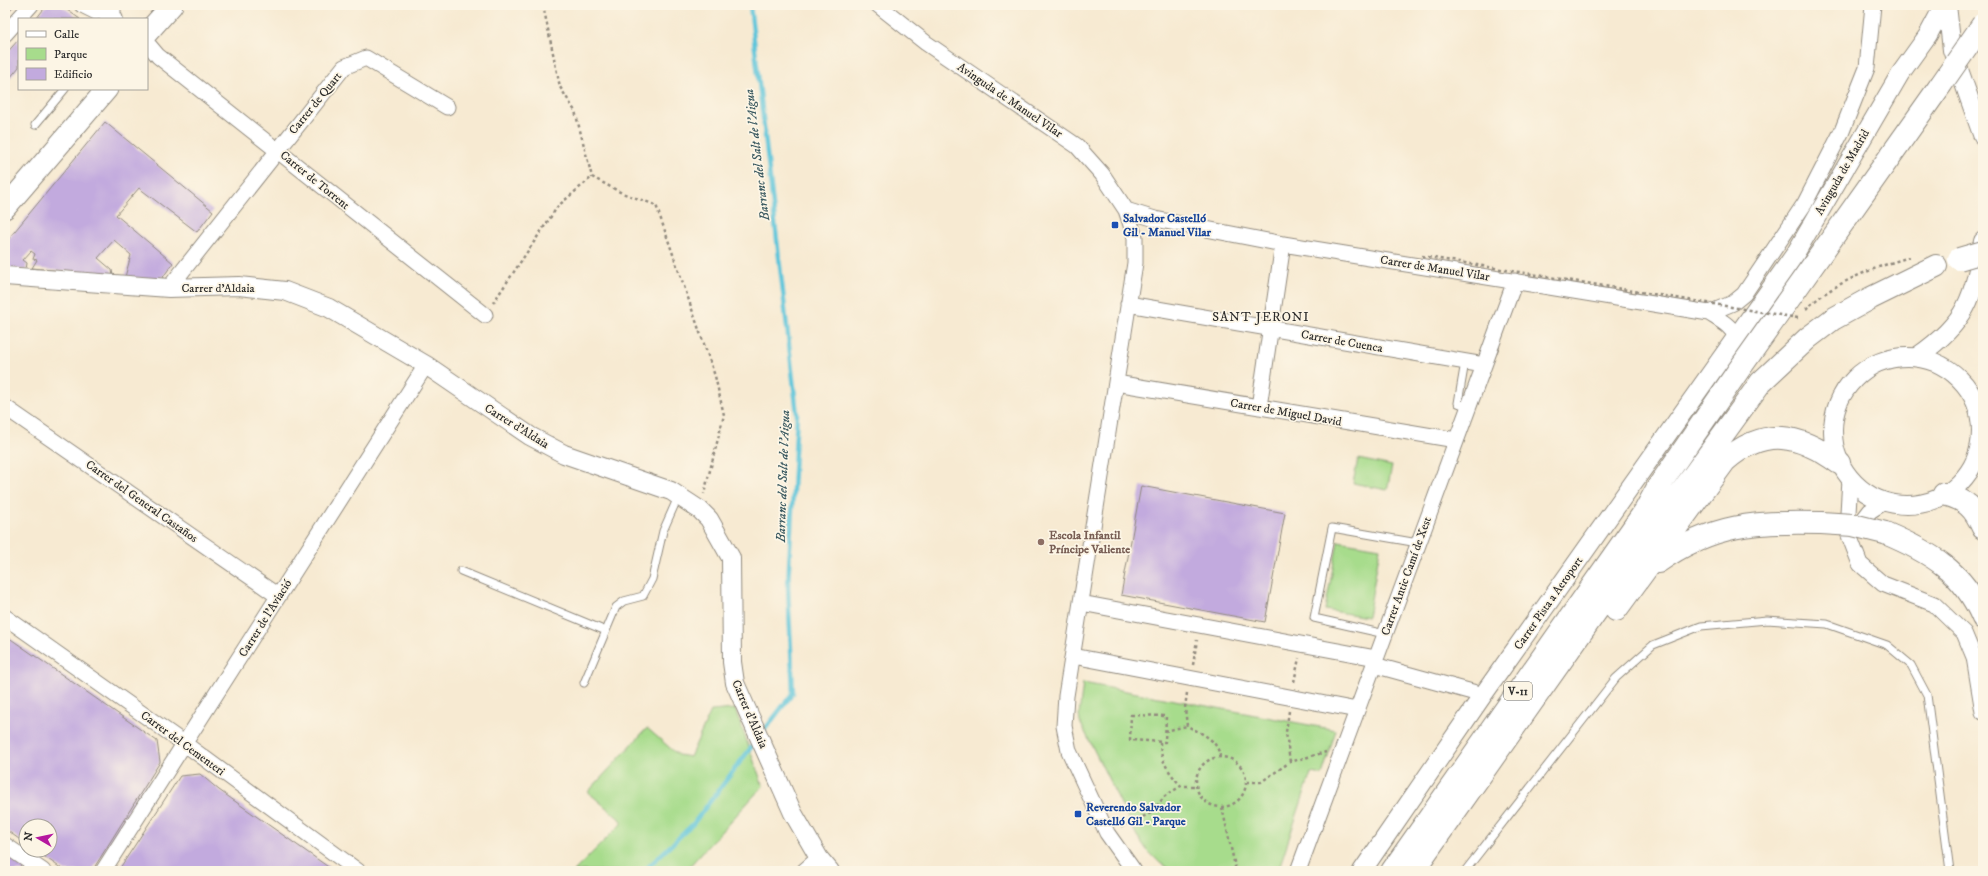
<svg xmlns="http://www.w3.org/2000/svg" width="1988" height="876" viewBox="0 0 1988 876" font-family="'IM FELL DW Pica',serif">
<style>
.green{fill:#a7dc8c;stroke:#69845c}
.lines{fill:none;stroke-linecap:round;stroke-linejoin:round}
.stream{stroke:#5dc5da;stroke-width:4.5}
.building{fill:#c2aade}
.service-casing{stroke:#918a7e;stroke-width:9}
.minor-casing{stroke:#918a7e;stroke-width:17}
.tertiary-casing{stroke:#918a7e;stroke-width:20}
.secondary-casing{stroke:#918a7e;stroke-width:23}
.motorway-casing{stroke:#918a7e;stroke-width:24}
.path{stroke:#918a7e;stroke-width:2.5;stroke-dasharray:3 3;stroke-linecap:butt}
.service{stroke:#fff;stroke-width:7}
.minor{stroke:#fff;stroke-width:15}
.tertiary{stroke:#fff;stroke-width:18}
.secondary{stroke:#fff;stroke-width:21}
.motorway{stroke:#fff;stroke-width:22}
.motorway-bridge-casing{stroke:#918a7e;stroke-width:24;stroke-linecap:butt}
.path-bridge{stroke:#918a7e;stroke-width:2.5;stroke-dasharray:3 3;stroke-linecap:butt}
.motorway-bridge{stroke:#fff;stroke-width:22}
.transit-dot{fill:#1a4fb4;stroke:#fcf5e5;stroke-width:1.5}
.education-dot{fill:#8d6e63;stroke:#fcf5e5;stroke-width:1.5}
.labels{text-anchor:middle;stroke-width:3.5;stroke-linejoin:round;paint-order:stroke}
.shield{fill:#fcf5e5;stroke:#6a6863;stroke-width:1}
.shield-label{font-size:11px;font-weight:bold;fill:#2b2b2b}
.street-label{font-size:12px;fill:#2b2b2b;stroke:#fcf5e5}
.transit-label{font-size:12px;font-weight:bold;fill:#164399;stroke:#fcf5e5;text-anchor:start}
.education-label{font-size:12px;font-weight:bold;fill:#785e54;stroke:#fcf5e5;text-anchor:start}
.water-label{font-size:13px;font-style:italic;fill:#3a5960;stroke:#fcf5e5}
.neighbourhood-label{font-size:13px;letter-spacing:1px;fill:#2b2b2b;stroke:#fcf5e5}
</style>
<rect width="100%" height="100%" fill="#fcf5e5"/>
<filter id="ink" filterUnits="userSpaceOnUse"><feTurbulence type="fractalNoise" baseFrequency=".025" numOctaves="2"/><feDisplacementMap in="SourceGraphic" scale="8" xChannelSelector="R" yChannelSelector="G"/><feConvolveMatrix kernelMatrix="1 2 1 2 8 2 1 2 1" color-interpolation-filters="sRGB"/></filter>
<filter id="wash" filterUnits="userSpaceOnUse"><feTurbulence type="fractalNoise" baseFrequency=".012" numOctaves="4" result="noise"/><feDisplacementMap in="SourceGraphic" scale="16" xChannelSelector="R" yChannelSelector="G"/><feGaussianBlur stdDeviation="0.9" result="paint"/><feColorMatrix in="noise" values="0 0 0 0 0 0 0 0 0 0 0 0 0 0 0 0 0 1.4 0 .05"/><feComposite in="paint" operator="in"/></filter>
<g filter="url(#wash)">
<rect width="100%" height="100%" fill="#f7ead2"/>
<path class="green" d="M1358,459L1392,466L1387,490L1353,483Z
M1338,541L1380,548L1368,617L1325,610Z
M1083,683L1336,730L1322,775L1311,773L1278,871H1174L1160,863L1147,850L1137,836L1080,722L1079,715Z
M735,709L763,786L685,871H574L623,822L588,792L647,728L678,755L690,757L711,711Z"/>
<g class="lines">
<path class="stream" d="M750,5L797,414L788,586L793,693L762,733
M644,871L693,824L756,741"/>
</g>
<g id="blocks">
<path class="building" d="M5,5H15L5,14Z
M47,5H60L80,19H36Z
M19,39V67L5,84V55Z
M105,122L213,211L197,232L139,188L116,215L173,263L161,280L125,277L131,255L114,240L98,258L112,270L113,276L32,268L37,260L33,259L35,254L31,251L23,260L27,263L26,270L5,268V243Z
M1141,486L1285,513L1265,622L1121,595Z
M5,635L157,741L160,762L92,871H65L35,850H50V826H26V844L5,829Z
M200,774L219,790L334,871H118L180,776Z
M5,853L15,859L29,871H5Z"/>
</g>
</g>
<g filter="url(#ink)">
<use href="#blocks" fill-opacity="0" stroke="#918a7e" stroke-width="1"/>
<g class="lines">
<g class="service-casing">
<path id="service" d="M35,125L65,89
M1465,362L1458,403L1468,407
M461,571L606,631
M1385,634L1314,618L1332,528L1418,543
M584,683L616,607L624,601L643,596L652,579L663,531L679,495
M1465,871L1616,678L1653,645L1701,626L1767,620L1827,624L1887,645L1911,665L1927,695L1950,871"/>
</g>
<g class="minor-casing">
<path id="minor" d="M82,5L96,12L109,9
M878,5L926,43L1077,146L1102,174L1126,210L1135,237V263L1066,696L1064,726L1069,751L1107,833L1134,871
M5,34L31,5
M147,43L158,56L485,315
M1126,210L1155,219L1283,244L1709,313C1719,320 1731,325 1736,337
M169,288L344,67L366,58L447,107
M1128,304L1484,365
M1709,313L1733,303L1744,294L1805,203L1842,131L1867,68L1873,5
M1116,383L1456,440
M5,407L278,596
M1259,407L1283,244
M1850,479L1847,530L1860,564L1883,584L1934,604L1964,633L1974,657L1983,712
M1853,533L1870,511L1884,502
M1081,603L1376,658
M5,617L185,744L358,871
M1073,656L1357,710
M1374,665L1483,695
M5,845L43,871
M103,871L426,365
M804,871L819,858
M1298,871L1515,281"/>
</g>
<g class="tertiary-casing">
<path id="tertiary" d="M1947,5L1952,50L1983,137
M5,276L169,288L239,286L285,291L329,308L426,365L530,436L564,454L671,491L700,510L709,519L731,558L732,662L735,683L793,813L819,858L830,871
M1918,356C1967,322 1974,298 1983,241
M1833 431a74 74 0 1 1 148 0a74 74 0 1 1-148 0Z
M1362,871L1483,695L1795,254L1900,74L1928,35L1944,5"/>
</g>
<g class="secondary-casing">
<path id="secondary" d="M110,5V16L112,19
M147,33L172,5
M5,208L107,89"/>
</g>
<g class="motorway-casing">
<path id="motorway" d="M1944,494C1966,500 1974,507 1983,528
M1885,533C1930,552 1963,571 1983,618
M1658,562C1712,524 1756,521 1821,523
M1616,610L1725,461C1765,426 1799,434 1839,463
M1392,871L1645,511L1658,487L1738,371L1940,86
M1413,871L1643,545L1761,382L1808,338L1833,319L1871,298L1936,266"/>
</g>
<path class="path" d="M543,5L560,87L575,111L592,177L622,193L656,205L715,376L724,415L704,494
M493,303L558,206L592,177
M1806,309C1832,283 1875,267 1910,257
M1193,665L1197,640
M1294,682L1299,658
M1187,693L1185,708L1187,726C1201,733 1217,739 1220,756
M1289,711L1286,732L1290,762
M1131,715L1166,716L1165,742L1130,740Z
M1165,731L1187,726
M1160,742C1160,761 1169,772 1181,786
M1196 782a25 25 0 1 1 50 0a25 25 0 1 1-50 0Z
M1247,782H1261L1290,762L1326,752
M1222,807L1236,871
M1121,827L1151,813L1165,796L1181,786H1196"/>
<use href="#service" class="service"/>
<use href="#minor" class="minor"/>
<use href="#tertiary" class="tertiary"/>
<use href="#secondary" class="secondary"/>
<use href="#motorway" class="motorway"/>
<g class="motorway-bridge-casing">
<path id="motorway-bridge" d="M1940,86L1983,24
M1959,259L1983,252
M1821,523L1853,525L1885,533"/>
</g>
<path class="path-bridge" d="M1422,256L1798,318"/>
<use href="#motorway-bridge" class="motorway-bridge"/>
</g>
</g>
<g class="transit-dot">
<rect x="1111" y="221" width="8" height="8" rx="2"/>
<rect x="1074" y="810" width="8" height="8" rx="2"/>
</g>
<circle class="education-dot" cx="1041" cy="542" r="4"/>
<g class="labels">
<rect class="shield" x="1504" y="682" width="28" height="18" rx="3"/>
<g class="shield-label">
<text x="1518" y="695">V-11</text>
</g>
<g class="street-label">
<text transform="translate(1010 100) rotate(34)" y="4">Avinguda de Manuel Vilar</text>
<text transform="translate(315 103) rotate(-51)" y="4">Carrer de Quart</text>
<text transform="translate(1842 172) rotate(-60)" y="4">Avinguda de Madrid</text>
<text transform="translate(315 180) rotate(39)" y="4">Carrer de Torrent</text>
<text transform="translate(1435 268) rotate(9)" y="4">Carrer de Manuel Vilar</text>
<text x="218" y="292">Carrer d’Aldaia</text>
<text transform="translate(1342 341) rotate(10)" y="4">Carrer de Cuenca</text>
<text transform="translate(1286 412) rotate(10)" y="4">Carrer de Miguel David</text>
<text transform="translate(517 426) rotate(32)" y="4">Carrer d’Aldaia</text>
<text transform="translate(142 501) rotate(35)" y="4">Carrer del General Castaños</text>
<text transform="translate(1406 576) rotate(-70)" y="4">Carrer Antic Camí de Xest</text>
<text transform="translate(1548 603) rotate(-55)" y="4">Carrer Pista a Aeroport</text>
<text transform="translate(265 618) rotate(-58)" y="4">Carrer de l’Aviació</text>
<text transform="translate(750 714) rotate(67)" y="4">Carrer d’Aldaia</text>
<text transform="translate(183 743) rotate(36)" y="4">Carrer del Cementeri</text>
</g>
<g class="transit-label">
<text x="1123" y="222">Salvador Castelló<tspan x="1123" dy="14">Gil - Manuel Vilar</tspan></text>
<text x="1086" y="811">Reverendo Salvador<tspan x="1086" dy="14">Castelló Gil - Parque</tspan></text>
</g>
<g class="education-label">
<text x="1049" y="539">Escola Infantil<tspan x="1049" dy="14">Príncipe Valiente</tspan></text>
</g>
<g class="water-label">
<text transform="translate(756 155) rotate(-97)" y="5">Barranc del Salt de l'Aigua</text>
<text transform="translate(782 476) rotate(-88)" y="5">Barranc del Salt de l'Aigua</text>
</g>
<g class="neighbourhood-label">
<text x="1261" y="321">SANT JERONI</text>
</g>
</g>
<rect width="1988" height="876" fill="none" stroke="#fcf5e5" stroke-width="20"/>
<rect x="18" y="18" width="130" height="72" fill="#fcf5e5" stroke="#a8a49b"/>
<rect x="26" y="31" width="20" height="6" fill="#ffffff" stroke="#a8a49b"/>
<text x="54" y="38" font-size="12" fill="#2b2b2b">Calle</text>
<rect x="26" y="48" width="20" height="12" fill="#a7dc8c" stroke="#a8a49b"/>
<text x="54" y="58" font-size="12" fill="#2b2b2b">Parque</text>
<rect x="26" y="68" width="20" height="12" fill="#c2aade" stroke="#a8a49b"/>
<text x="54" y="78" font-size="12" fill="#2b2b2b">Edificio</text>
<g transform="translate(38 838) rotate(279)"><circle r="19" fill="#fcf5e5" stroke="#a8a49b"/>
<path d="M0-3L7 15L0 10L-7 15Z" fill="#b5179e"/>
<text y="-6" font-size="11" font-weight="bold" text-anchor="middle" fill="#2b2b2b">N</text>
</g>
</svg>
